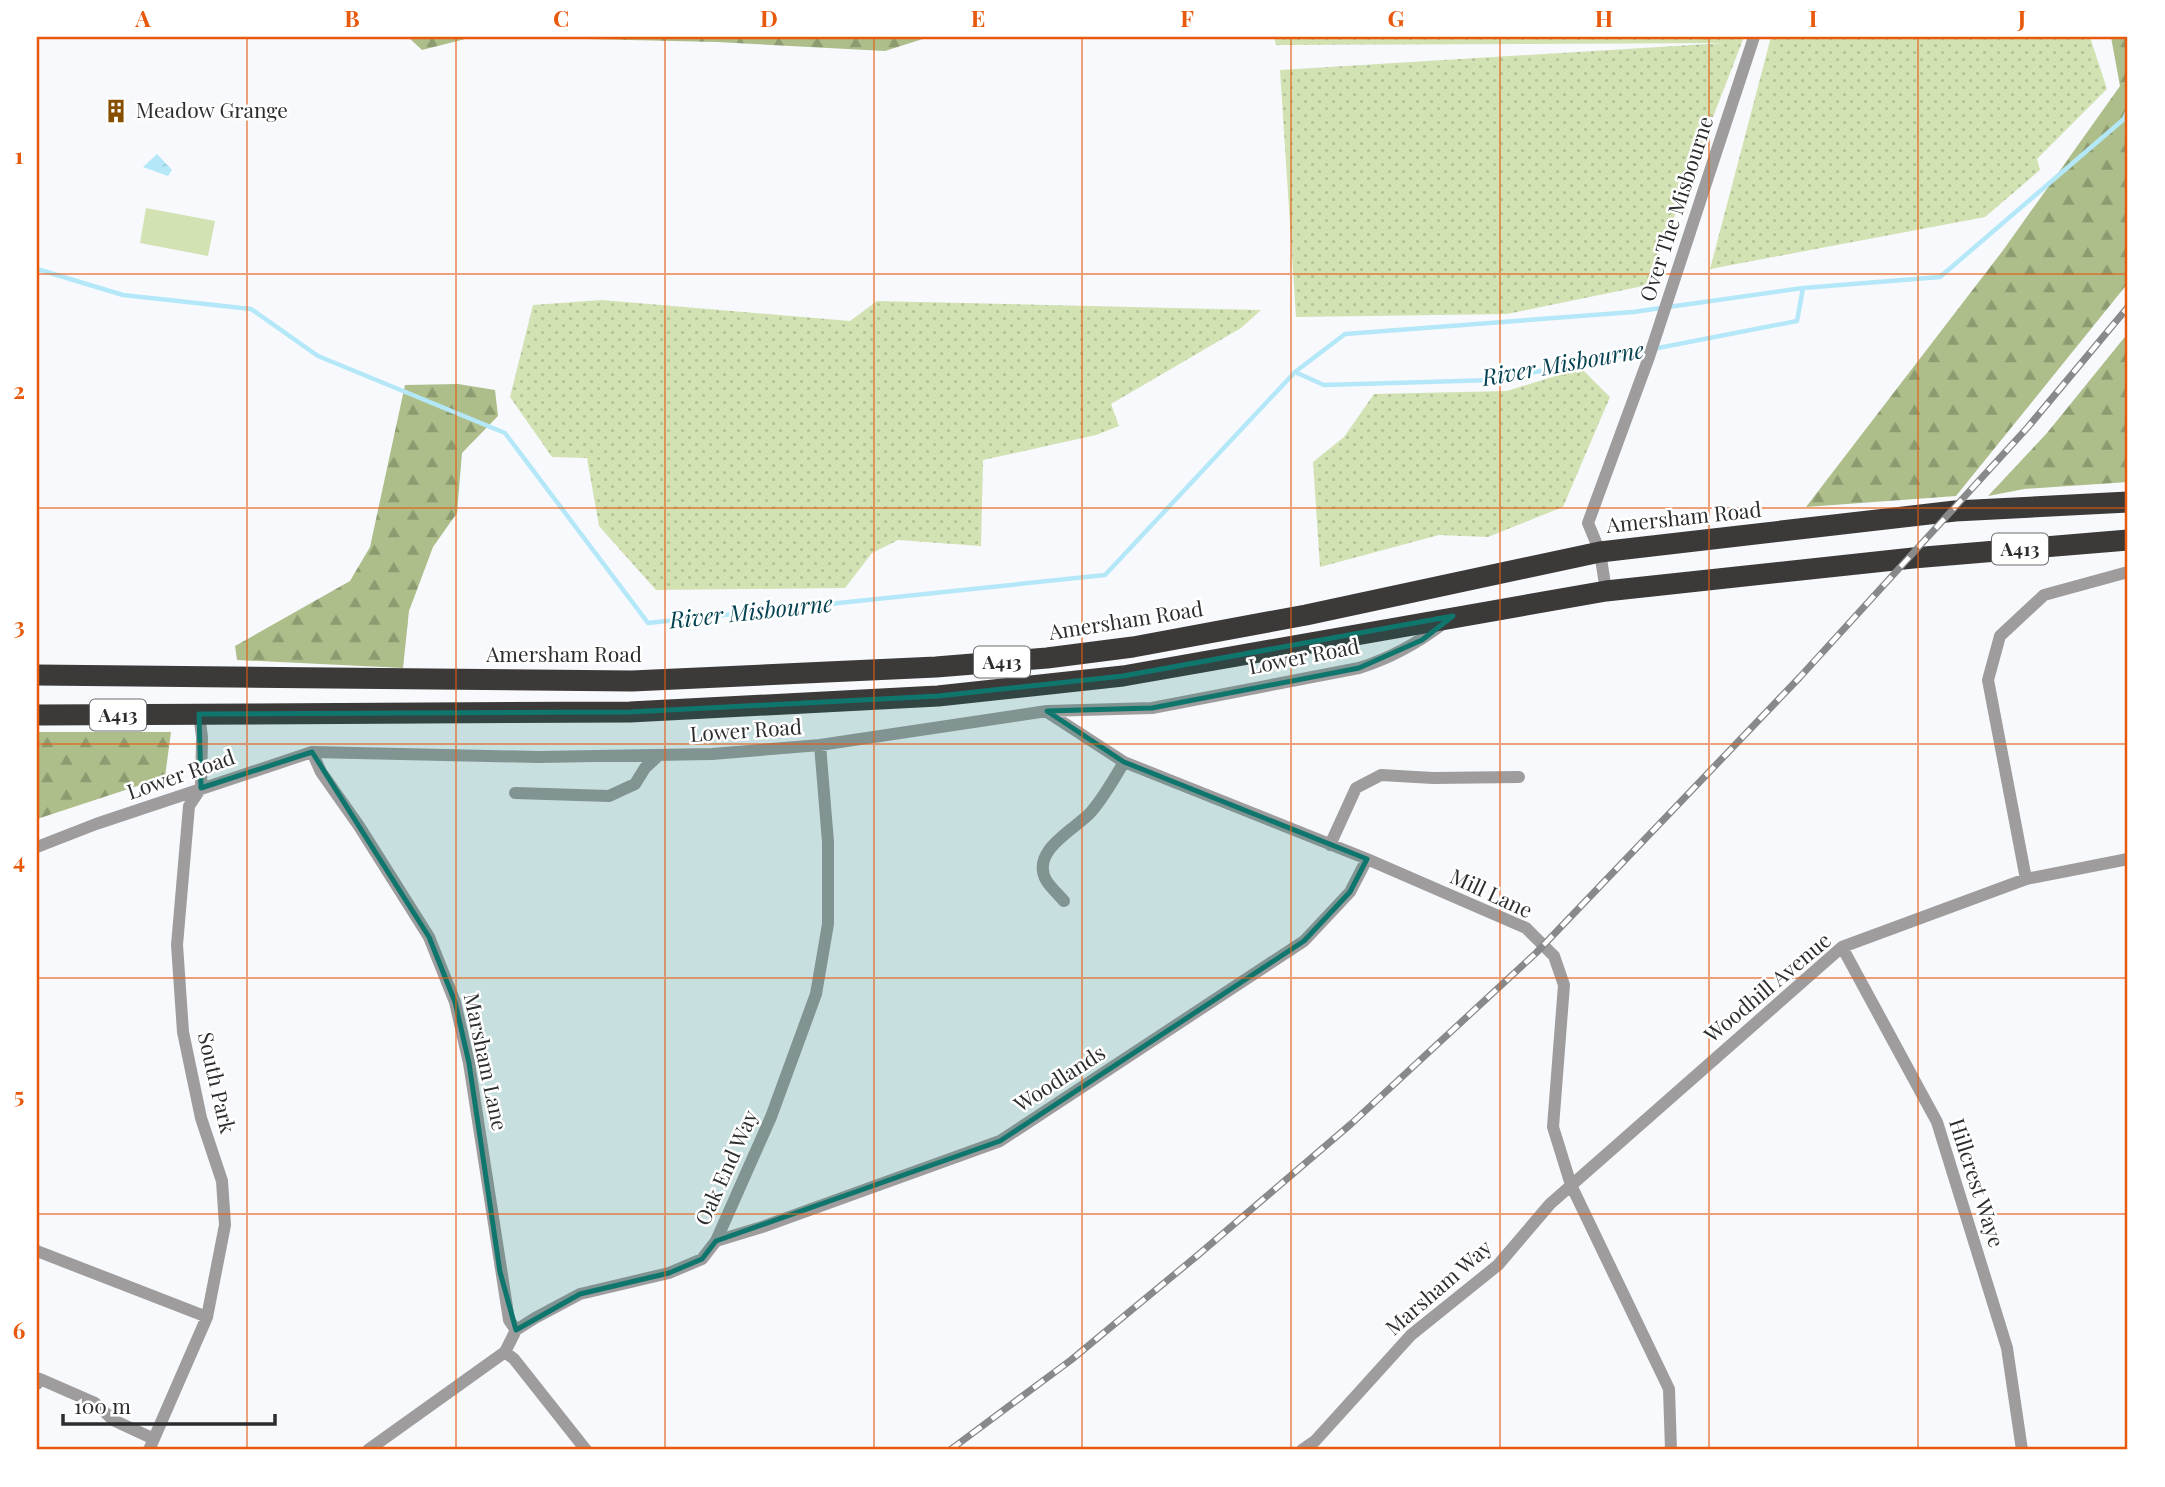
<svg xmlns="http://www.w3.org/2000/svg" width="2165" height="1487" viewBox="0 0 2165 1487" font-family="'Playfair Display',serif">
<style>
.grass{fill:url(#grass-dots)}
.forest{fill:url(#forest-firs)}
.pitch{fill:#d2e2b3}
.water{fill:url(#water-ripples)}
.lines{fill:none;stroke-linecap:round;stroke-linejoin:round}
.stream{stroke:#b4e8f9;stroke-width:4.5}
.street{stroke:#9e9c9c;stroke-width:12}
.highway{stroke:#3c3939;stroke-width:21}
.rail-casing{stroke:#88898b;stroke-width:7}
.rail{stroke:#fff;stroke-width:4.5;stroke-dasharray:13;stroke-linecap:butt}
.marked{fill:#0f766e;fill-opacity:0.2;stroke:#0f766e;stroke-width:5;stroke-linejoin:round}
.grid{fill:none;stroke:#e8590c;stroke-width:2;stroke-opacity:0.55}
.labels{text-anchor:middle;stroke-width:5;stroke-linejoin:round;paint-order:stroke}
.shield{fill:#fff;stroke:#6b6c6d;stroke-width:2}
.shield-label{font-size:19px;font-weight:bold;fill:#2c2d2e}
.poi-label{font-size:21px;fill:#2c2d2e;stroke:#fff;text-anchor:start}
.street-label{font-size:21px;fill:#2c2d2e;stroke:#fff}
.water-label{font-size:23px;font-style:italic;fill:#034251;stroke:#fff}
.neatline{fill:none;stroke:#e8590c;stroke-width:2.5}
.grid-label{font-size:23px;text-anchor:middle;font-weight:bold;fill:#e8590c}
</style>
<defs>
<pattern id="grass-dots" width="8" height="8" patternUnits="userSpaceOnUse" patternTransform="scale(1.75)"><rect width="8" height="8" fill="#d2e2b3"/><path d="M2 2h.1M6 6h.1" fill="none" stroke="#b4c29a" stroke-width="1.8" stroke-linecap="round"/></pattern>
<pattern id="forest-firs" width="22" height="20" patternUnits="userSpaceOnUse" patternTransform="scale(1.75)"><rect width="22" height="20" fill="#adbe8a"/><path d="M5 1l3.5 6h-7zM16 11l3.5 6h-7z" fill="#8d9b71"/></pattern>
<pattern id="water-ripples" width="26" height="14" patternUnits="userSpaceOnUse" patternTransform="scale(1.75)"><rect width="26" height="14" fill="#b4e8f9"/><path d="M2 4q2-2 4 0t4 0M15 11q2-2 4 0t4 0" fill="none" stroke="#9bc7d6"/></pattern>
</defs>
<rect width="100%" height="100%" fill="#f7f9fc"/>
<path class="grass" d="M1274,37H1744L1648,285L1507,314L1296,317L1280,70L1724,43L1276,45Z
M1771,37H2090L2107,89L2037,159L2040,170L1985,217L1710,269Z
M602,300L850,321L877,301L1261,310L1241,328L1111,404L1119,426L1096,435L983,460L981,546L898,540L872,553L845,588L656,590L599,526L587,458L552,457L510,397L533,305Z
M1581,368L1610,397L1563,507L1488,537L1439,535L1320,567L1313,462L1344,437L1374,394L1507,391Z"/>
<path class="forest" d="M408,37H473L422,50Z
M492,37H929L885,51L717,42Z
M2111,37H2128V283L1956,496L1806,507L2004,249L2120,86Z
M2128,333V482L2024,489L1988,496L2047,433Z
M458,384L495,390L498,416L462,453L457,513L433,547L409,611L403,668L237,660L235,646L350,581L370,547L405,385Z
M37,732H171L165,777L37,819Z"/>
<path class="pitch" d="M146,208L215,221L208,256L140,243Z"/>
<path class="water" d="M157,154L172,170L168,176L143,167Z"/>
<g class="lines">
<path class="stream" d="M37,269L123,295L251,309L318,356L505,433L648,623L1105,575L1295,372L1345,334L1633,312L1803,288L1940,277L2124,119L2128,110
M1295,372L1324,385L1494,380L1797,321L1803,288"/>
<path class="street" d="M1606,591L1600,552L1588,523L1649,357L1754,37
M1047,712L1124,762L1367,859L1526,928L1554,956L1564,985L1553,1127L1571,1185L1669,1389L1671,1450
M312,752L321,772L359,826L429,937L455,1002L469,1063L509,1320L516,1330
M515,793L609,796L635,784L645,768L659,755
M1330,845L1356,788L1381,775L1433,778L1519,777
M37,847L96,824L312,752L538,757L712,754L820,745L1047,711L1152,708L1359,668C1391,658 1418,643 1444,623
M2026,879L1988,680L2000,636L2044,595L2128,572
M1064,901C1058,894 1050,887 1046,880C1030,850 1076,829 1091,812C1104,797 1114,779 1124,762
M1842,947L1937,1122L2007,1348L2022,1450
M716,1241L762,1227L1000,1141L1304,941L1350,892L1367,859
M37,1251L207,1317
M505,1352L514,1359L586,1450
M37,1384L40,1379L95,1403L113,1420L154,1439
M149,1450L207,1317L225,1225L222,1181L201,1118L183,1032L177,945L189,806L201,788L202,737L199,714
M368,1450L505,1352L516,1330L535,1318L580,1294L669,1273L702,1259L716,1241L771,1117L816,994L828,924V842L820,745
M1302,1450L1315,1441L1411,1335L1498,1265L1550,1204L1842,947L2026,879L2128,859"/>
<path class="highway" d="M37,675L632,681L936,667L1047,658L1133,647L1306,615L1600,552L1955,511L2128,502
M37,715L630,712L938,696L1123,676L1606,591L1913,558L2128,540"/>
<g class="rail-casing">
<path id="rail" d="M950,1450L1071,1360L1198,1255L1351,1124L1536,953L1800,677L2028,427L2128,307"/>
</g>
<use href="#rail" class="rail"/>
</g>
<path class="marked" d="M1453,616L1422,640L1359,668L1152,708L1047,711L1124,762L1367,859L1350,892L1304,941L1000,1141L716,1241L702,1259L669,1273L580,1294L516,1330L500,1272L469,1063L455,1002L429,937L312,752L201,788L199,714L630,712L938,696L1123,676Z"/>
<path class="grid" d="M247,37V1450M456,37V1450M665,37V1450M874,37V1450M1082,37V1450M1291,37V1450M1500,37V1450M1709,37V1450M1918,37V1450M37,274H2128M37,508H2128M37,744H2128M37,978H2128M37,1214H2128"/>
<defs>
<g id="building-bare" transform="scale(1.89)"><path d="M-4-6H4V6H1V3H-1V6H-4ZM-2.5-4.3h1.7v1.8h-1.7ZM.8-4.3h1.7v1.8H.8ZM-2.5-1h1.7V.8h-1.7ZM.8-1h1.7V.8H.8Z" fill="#864f00" stroke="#fff" stroke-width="2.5" paint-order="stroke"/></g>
</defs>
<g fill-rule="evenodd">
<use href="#building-bare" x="116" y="111"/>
</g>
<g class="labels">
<g class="shield">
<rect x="1992" y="533.5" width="56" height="31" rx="5"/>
<rect x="974" y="646.5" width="56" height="31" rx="5"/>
<rect x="90" y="699.5" width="56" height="31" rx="5"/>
</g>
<g class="shield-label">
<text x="2020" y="556">A413</text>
<text x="1002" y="669">A413</text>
<text x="118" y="722">A413</text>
</g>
<g class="poi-label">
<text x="136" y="118">Meadow Grange</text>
</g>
<g class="street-label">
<text transform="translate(1677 209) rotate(-72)" y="7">Over The Misbourne</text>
<text transform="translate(1684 518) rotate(-6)" y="7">Amersham Road</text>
<text transform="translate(1126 621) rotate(-9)" y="7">Amersham Road</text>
<text x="564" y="662">Amersham Road</text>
<text transform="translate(1304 657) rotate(-11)" y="7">Lower Road</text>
<text transform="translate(746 731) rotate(-4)" y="7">Lower Road</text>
<text transform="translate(181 775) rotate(-19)" y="7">Lower Road</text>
<text transform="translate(1491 894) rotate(25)" y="7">Mill Lane</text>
<text transform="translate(1768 988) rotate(-40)" y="7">Woodhill Avenue</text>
<text transform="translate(485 1062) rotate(78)" y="7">Marsham Lane</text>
<text transform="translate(1060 1079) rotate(-33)" y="7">Woodlands</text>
<text transform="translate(216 1083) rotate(77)" y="7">South Park</text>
<text transform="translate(727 1168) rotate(-66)" y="7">Oak End Way</text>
<text transform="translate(1976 1183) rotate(72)" y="7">Hillcrest Waye</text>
<text transform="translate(1439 1288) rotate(-41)" y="7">Marsham Way</text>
</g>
<g class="water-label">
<text transform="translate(1563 364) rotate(-10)" y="8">River Misbourne</text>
<text transform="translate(751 612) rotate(-6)" y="8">River Misbourne</text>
</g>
</g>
<rect width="2165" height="1487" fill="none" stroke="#ffffff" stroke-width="77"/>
<path d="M63 1414v10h212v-10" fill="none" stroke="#2c2d2e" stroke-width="3.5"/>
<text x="74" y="1414" font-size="21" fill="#2c2d2e" stroke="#ffffff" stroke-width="5" paint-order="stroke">100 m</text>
<rect x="38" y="38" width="2088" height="1410" class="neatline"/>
<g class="grid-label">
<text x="143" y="27">A</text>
<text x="352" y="27">B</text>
<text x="561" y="27">C</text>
<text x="769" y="27">D</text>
<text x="978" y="27">E</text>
<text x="1187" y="27">F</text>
<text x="1396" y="27">G</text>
<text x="1604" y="27">H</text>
<text x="1813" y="27">I</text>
<text x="2022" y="27">J</text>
<text x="19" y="164">1</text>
<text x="19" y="399">2</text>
<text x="19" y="634">3</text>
<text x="19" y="869">4</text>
<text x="19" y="1104">5</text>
<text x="19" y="1339">6</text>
</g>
</svg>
